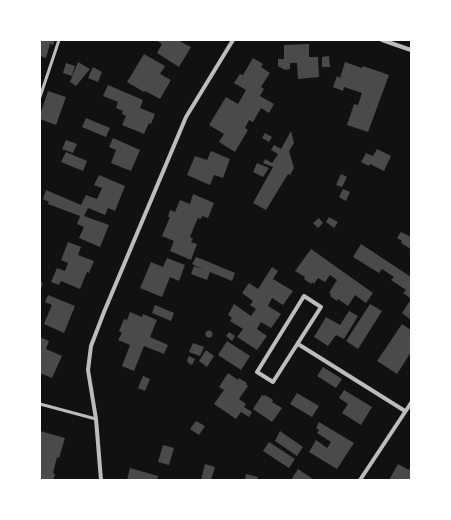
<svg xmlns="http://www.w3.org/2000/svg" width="451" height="520" viewBox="0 0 451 520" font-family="Cabin,sans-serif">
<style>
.building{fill:#4a4a4a}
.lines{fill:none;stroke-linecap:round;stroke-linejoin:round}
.service{stroke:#bcbcbc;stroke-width:3}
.minor{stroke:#bcbcbc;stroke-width:4}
</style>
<rect width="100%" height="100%" fill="#111"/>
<path class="building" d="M40,40H55L53,45L50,44L46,58L40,56Z
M156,40H182L181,42L191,47L179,67L157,53L162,44Z
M309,44V57H318L319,77L298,79L297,63H290V69L285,70L278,66V59H284V45Z
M144,54L165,66L160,74L171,80L160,99L145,91L144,92L127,82Z
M329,56L330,67H322V57Z
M253,58L263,64L261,67L270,73L261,87L264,89L260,96L274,104L269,113L261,108L253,122L249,120L245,128L248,130L235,152L219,142L224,134L209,125L226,97L238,104L246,90L234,83L240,74L243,75Z
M78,62L90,69L76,86L70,82Z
M345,62L362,68L363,66L389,75L368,132L347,125L354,104L358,105L362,93L344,87L343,91L333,87L337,76L340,78Z
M66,63L75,66L72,76L63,73Z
M93,67L102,72L98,82L88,78Z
M108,85L143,100L140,108L155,114L151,124L149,123L144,134L122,125L126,116L122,114L123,111L116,108L118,102L103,96Z
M48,91L66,97L56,125L40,119V115Z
M86,118L110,128L106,137L82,127Z
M291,131L294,143L289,151L294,168L290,175L288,174L266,210L253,203L273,167L263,163L265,159L272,163L278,154L271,150L274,145L281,149Z
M265,133L272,137L269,142L262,138Z
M113,138L140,150L131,171L111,163L116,150L109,147Z
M66,140L77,144L73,153L62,149Z
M377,149L391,156L384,171L370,164L369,166L361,162L366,153L373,156Z
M211,151L230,159L223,178L214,175L210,185L187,175L195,156L207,160Z
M66,152L87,161L83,171L61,162Z
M257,163L269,168L263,177L253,172Z
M341,174L347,177L342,187L336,185Z
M99,175L125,186L115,211L108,208L105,215L88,208L84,216L109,225L100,247L79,238L84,227L77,224L80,216L48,204L49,202L43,199L46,190L81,205L86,195L97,199L102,188L94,185Z
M343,189L350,192L346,201L339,197Z
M193,194L214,203L208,218L202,216L201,219L198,218L194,227L190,237L193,239L191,242L197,244L191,260L170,251L174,241L162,236L170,217H168L170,210L175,212L180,200L190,204Z
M329,217L338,222L334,228L326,222Z
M319,218L323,223L318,228L313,223Z
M401,232L411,237V249L401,243L402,241L397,238Z
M68,242L81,247L78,255L94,261L89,273L87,272L80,289L61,281L59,285L51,282L57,268L65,271L68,263L61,260Z
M361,244L411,277V320L402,313L411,299L403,293L406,290L391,280L394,277L382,269L379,273L353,257Z
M311,249L373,293L366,303L355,295L348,306L338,299L337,301L330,296L331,294L329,293L337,280L330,275L325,282L318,278L314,284L312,282L311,284L304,279L305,277L295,271Z
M196,257L204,260L235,273L232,281L210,272L207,280L191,274L194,266L204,270L192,264Z
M167,258L185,265L179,281L170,277L162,297L140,288L151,262L163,267Z
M272,267L278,271L273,279L293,291L283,305L272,298L268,306L281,314L271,328L261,322L257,329L267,336L257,350L237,337L243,329L230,321L232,318L228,315L234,304L251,316L256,309L250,305L253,301L242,293L249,283L258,289Z
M40,281L43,283L40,291Z
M48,295L75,306L64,333L44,324L52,305L45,302Z
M370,304L382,311L358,349L346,341Z
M155,305L174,313L171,321L152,313Z
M349,311L358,316L344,339L336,335L328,346L314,337L326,317L340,325Z
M130,312L142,317L143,314L157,320L150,337L168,345L164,354L144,346L134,371L122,366L130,345L118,340L122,333L119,331L124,319L127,320Z
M402,324L411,330V352L397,374L377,361Z
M205.5 334a3.5 3.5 0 1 1 7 0a3.5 3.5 0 1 1-7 0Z
M229,332L235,336L232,341L226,336Z
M40,337L49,341L46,349L62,356L52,378L40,373Z
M227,341L250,356L241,370L218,355Z
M193,343L204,347L200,356L189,352Z
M206,350L214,356L207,367L199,361Z
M189,356L195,359L192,365L188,363L187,360Z
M323,367L342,379L336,388L317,376Z
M228,373L238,380L239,378L247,383L246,384L248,386L239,399L246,404L244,407L252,412L249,417L241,412L236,419L214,404L224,390L219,387Z
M143,376L150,379L145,391L138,388Z
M344,390L372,407L361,425L342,413L348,404L339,398Z
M297,393L319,406L312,417L290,404Z
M262,395L264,396L265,395L273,400L272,402L282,408L272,422L253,409Z
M196,421L205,426L199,435L190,429Z
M319,422L354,443L337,469L309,452L316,440L327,448L331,442L317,433L319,430L316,428Z
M40,431L65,438L59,458L57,457L53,473L55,474L53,480H40Z
M280,431L303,447L297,456L275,441Z
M269,442L295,459L289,468L263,451Z
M163,445L174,448L169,465L158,462Z
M205,464L215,467L211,480H201Z
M398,464L409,470L411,466V480H389Z
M130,468L158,476L157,480H127Z
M298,469L307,475L314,480H291Z
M246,474L258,477L257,480H245Z"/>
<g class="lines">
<path class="service" d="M40,97L59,40
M40,404L96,419"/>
<path class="minor" d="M382,40L411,50
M304,296L321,307L273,382L257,372Z
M298,344L405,411
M101,480L96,419L88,370L91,346L104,312L186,117L233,40
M360,480L411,403"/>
</g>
<rect width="451" height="520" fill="none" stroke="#ffffff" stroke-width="82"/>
</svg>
